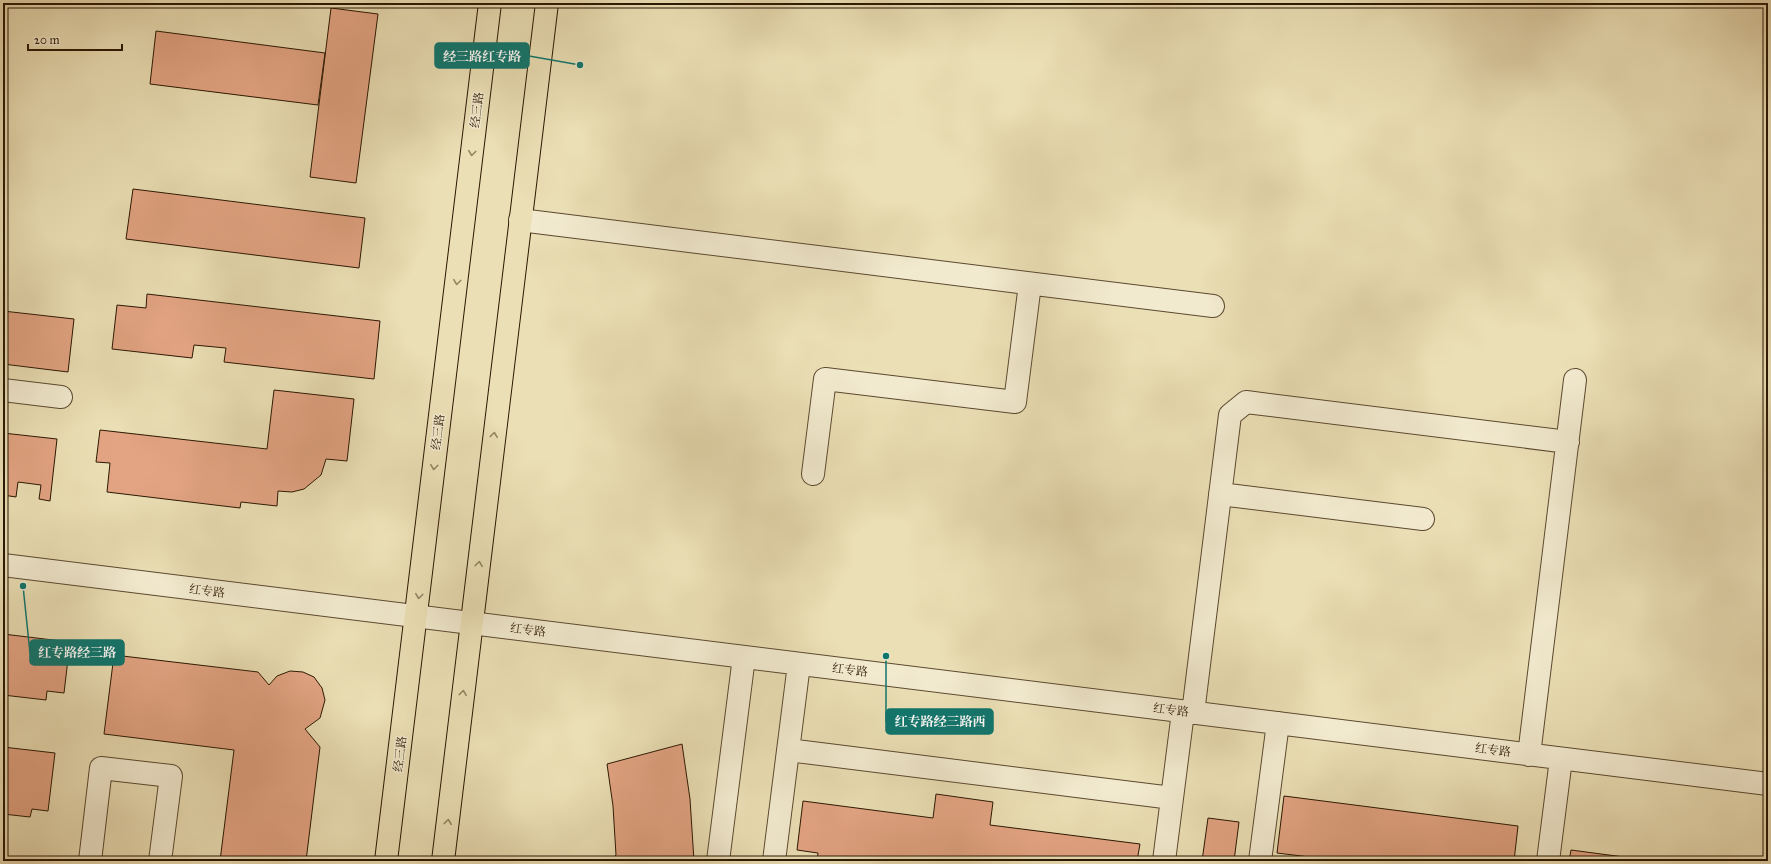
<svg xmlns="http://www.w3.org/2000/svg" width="1771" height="864" viewBox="0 0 1771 864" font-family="'IM FELL Great Primer','Noto Serif SC',serif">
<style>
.building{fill:#e3a483;stroke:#2b1702}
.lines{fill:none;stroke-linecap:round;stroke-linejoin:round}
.minor-casing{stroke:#5b492f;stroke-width:24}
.major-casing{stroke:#2b1702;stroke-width:24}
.minor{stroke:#f2eacf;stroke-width:22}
.major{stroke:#ebdfb5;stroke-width:22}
.oneway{stroke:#958564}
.labels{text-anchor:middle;stroke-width:3;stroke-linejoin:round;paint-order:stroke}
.street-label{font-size:12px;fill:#2b1702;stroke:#f2eacf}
.leader{fill:none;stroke:#0f766e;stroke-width:1.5}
.callout-dot{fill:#0f766e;stroke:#f2eacf;stroke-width:1.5}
.callout{fill:#0f766e;stroke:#0f766e;stroke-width:1.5}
.callout-label{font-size:13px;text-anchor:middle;font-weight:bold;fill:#fff}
</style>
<rect width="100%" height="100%" fill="#ebdfb5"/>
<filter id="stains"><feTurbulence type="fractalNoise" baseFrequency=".005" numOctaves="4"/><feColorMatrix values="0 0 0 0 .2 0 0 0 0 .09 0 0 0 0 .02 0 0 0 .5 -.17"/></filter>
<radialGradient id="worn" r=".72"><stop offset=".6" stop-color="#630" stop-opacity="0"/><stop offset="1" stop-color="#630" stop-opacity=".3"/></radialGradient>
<path class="building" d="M331,8L378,14L356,183L310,177Z
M156,31L325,53L318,105L150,84Z
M133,189L365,218L359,268L126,239Z
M147,294L380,321L374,379L224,362L226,348L194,345L192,358L112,349L117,305L146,308Z
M3,311L74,319L68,372L3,364Z
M274,390L354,399L347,461L326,459L321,475L304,489L292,492L278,491L277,506L241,502L240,508L107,492L110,463L96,462L100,430L267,449Z
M3,433L57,439L50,501L39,499L41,485L18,482L16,497L3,495Z
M3,634L70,642L64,693L47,691L46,700L3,695Z
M114,655L258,672L269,685L277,676L290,671L303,672L314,677L322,688L325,700L320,718L305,729L320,747L306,861H220L234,750L104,734Z
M682,744L690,799L694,861H610L616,855L613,806L607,764Z
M3,747L55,753L48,811L32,809L30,817L3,814Z
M936,794L993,802L990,825L1140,844L1137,861H817L818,853L797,850L803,801L933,818Z
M1284,796L1518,826L1514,861H1342L1277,853Z
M1208,818L1239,822L1234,861H1202Z
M1571,850L1654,861H1569Z"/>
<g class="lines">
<g class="minor-casing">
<path id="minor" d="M520,220L1213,306
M3,390L61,397
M813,474L825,379L1015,402L1030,284
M1220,494L1423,519
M3,565L1768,784
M1193,713L1230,415L1246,402L1568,442
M788,750L1172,798
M1529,755L1575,380
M90,861L101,768L171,776L160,861
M718,861L744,657
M774,861L799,664
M1164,861L1183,712
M1260,861L1278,723
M1548,861L1561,759"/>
</g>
<g class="major-casing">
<path id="major" d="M386,861L490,3
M443,861L547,3"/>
</g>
<use href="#minor" class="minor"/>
<use href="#major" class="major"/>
</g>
<defs><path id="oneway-chevron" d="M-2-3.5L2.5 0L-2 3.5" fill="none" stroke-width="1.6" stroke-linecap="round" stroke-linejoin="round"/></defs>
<g class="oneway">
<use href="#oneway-chevron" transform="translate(472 153) rotate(97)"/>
<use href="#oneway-chevron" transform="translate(457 282) rotate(97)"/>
<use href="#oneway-chevron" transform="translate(494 435) rotate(-83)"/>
<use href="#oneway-chevron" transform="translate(434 467) rotate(97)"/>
<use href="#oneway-chevron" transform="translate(479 564) rotate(-83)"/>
<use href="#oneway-chevron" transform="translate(419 596) rotate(97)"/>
<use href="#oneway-chevron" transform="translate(463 693) rotate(-83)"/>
<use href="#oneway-chevron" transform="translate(448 822) rotate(-83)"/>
</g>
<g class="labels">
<g class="street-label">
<text transform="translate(477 110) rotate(-83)" y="4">经三路</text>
<text transform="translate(438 432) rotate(-83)" y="4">经三路</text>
<text transform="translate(207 591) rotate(7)" y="4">红专路</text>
<text transform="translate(528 630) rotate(7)" y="4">红专路</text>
<text transform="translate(850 670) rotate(7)" y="4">红专路</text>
<text transform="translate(1171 710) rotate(7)" y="4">红专路</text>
<text transform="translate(1493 750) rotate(7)" y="4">红专路</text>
<text transform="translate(400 754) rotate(-83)" y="4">经三路</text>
</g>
</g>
<path class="leader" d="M580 65L529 56M23 586L30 653M886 656L886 722"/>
<g class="callout-dot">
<circle cx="580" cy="65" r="4"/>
<circle cx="23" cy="586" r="4"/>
<circle cx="886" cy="656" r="4"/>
</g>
<g class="callout">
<rect x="435" y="43" width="94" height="25" rx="4"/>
<rect x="30" y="640" width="94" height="25" rx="4"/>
<rect x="886" y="709" width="107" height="25" rx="4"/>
</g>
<g class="callout-label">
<text x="482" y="61">经三路红专路</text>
<text x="77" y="657">红专路经三路</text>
<text x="940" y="726">红专路经三路西</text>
</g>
<rect width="1771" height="864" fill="none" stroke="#ebdfb5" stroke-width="16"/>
<rect x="4" y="4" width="1763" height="856" fill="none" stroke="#2b1702" stroke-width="2"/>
<rect x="8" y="8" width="1755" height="848" fill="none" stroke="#2b1702"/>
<path d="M28 44v6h94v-6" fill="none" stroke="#2b1702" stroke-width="2"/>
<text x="34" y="44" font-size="12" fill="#2b1702" stroke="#f2eacf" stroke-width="3" paint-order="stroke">20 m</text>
<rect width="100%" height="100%" filter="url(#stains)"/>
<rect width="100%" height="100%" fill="url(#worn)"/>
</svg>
